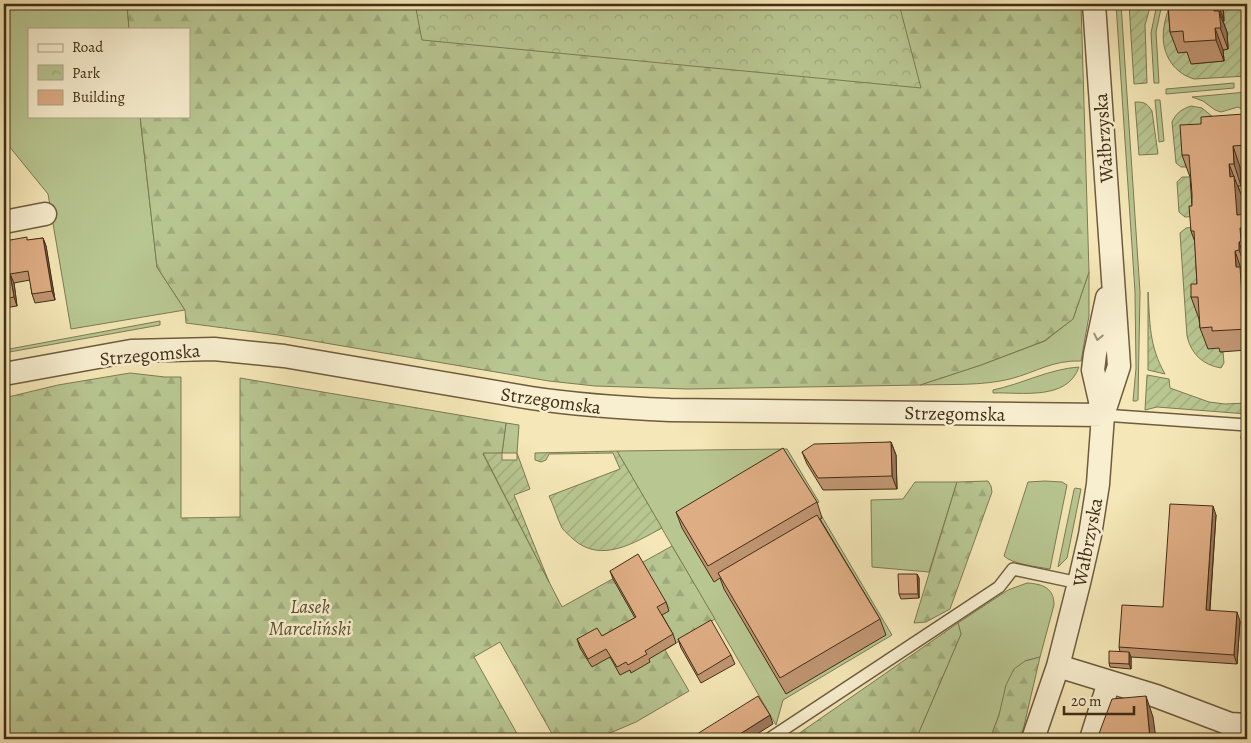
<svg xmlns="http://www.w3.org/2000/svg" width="1251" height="743" viewBox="0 0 1251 743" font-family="Alegreya,serif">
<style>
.grass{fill:#b8c691;stroke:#7d7a54}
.forest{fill:url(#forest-firs);stroke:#7d7a54}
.park{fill:url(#park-crowns);stroke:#7d7a54}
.garden{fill:url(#garden-furrows);stroke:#7d7a54}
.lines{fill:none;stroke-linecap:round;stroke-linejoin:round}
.service-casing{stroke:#6f5c3e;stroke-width:14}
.minor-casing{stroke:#6f5c3e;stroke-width:25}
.service{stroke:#f8efd0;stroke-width:11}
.minor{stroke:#f8efd0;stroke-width:22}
.wall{fill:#c09572;stroke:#422e16}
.shaded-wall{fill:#9c795c;stroke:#422e16}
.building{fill:#dfad84;stroke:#422e16}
.oneway{stroke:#9d8e73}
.labels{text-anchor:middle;stroke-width:5;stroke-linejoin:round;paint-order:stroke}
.street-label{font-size:19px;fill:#422e16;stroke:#f8efd0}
.park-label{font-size:19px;font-style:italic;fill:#5a4c2f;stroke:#f8efd0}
</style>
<defs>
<pattern id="forest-firs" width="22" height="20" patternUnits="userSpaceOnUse" patternTransform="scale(1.25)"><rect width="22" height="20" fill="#b8c691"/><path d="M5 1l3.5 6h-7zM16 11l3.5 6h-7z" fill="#9faa7c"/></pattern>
<pattern id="park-crowns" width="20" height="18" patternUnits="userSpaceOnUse" patternTransform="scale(1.25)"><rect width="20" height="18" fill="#b8c691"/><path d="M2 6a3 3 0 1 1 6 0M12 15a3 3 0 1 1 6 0" fill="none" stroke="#9faa7c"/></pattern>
<pattern id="garden-furrows" width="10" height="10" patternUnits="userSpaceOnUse" patternTransform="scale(1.25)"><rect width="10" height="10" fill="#b8c691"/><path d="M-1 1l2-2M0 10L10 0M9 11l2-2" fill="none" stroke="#9faa7c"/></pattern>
</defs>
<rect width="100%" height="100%" fill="#f5e7b7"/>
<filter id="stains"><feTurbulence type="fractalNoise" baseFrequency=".004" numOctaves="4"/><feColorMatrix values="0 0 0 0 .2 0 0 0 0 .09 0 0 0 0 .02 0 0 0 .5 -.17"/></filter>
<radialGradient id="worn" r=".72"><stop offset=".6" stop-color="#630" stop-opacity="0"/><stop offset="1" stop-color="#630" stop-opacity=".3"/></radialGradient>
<path class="grass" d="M4,4H127L129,29H29V116H140L157,267L185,310L71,329L48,194L4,140Z
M1116,4H1121L1140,292L1138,400L1136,401H1133L1136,368L1135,292Z
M1157,4H1162L1156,32L1159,83H1154L1151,33Z
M1234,83V88L1166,94V89Z
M1247,92V112L1238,107L1221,112L1215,110L1203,101L1192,97Z
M1155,100H1160L1164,141L1159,142Z
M1089,272V316L1081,361C1052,360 1037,372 1010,379C981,386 950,384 920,385L981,365L1045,341L1073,319Z
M160,321V325L4,353V350Z
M1079,367C1067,401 1022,392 993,393V390C1022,384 1049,369 1079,367Z
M506,423L519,425L517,453H502Z
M787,449L819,502L815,505L892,635L783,700L776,725L617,451Z
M1045,481L1062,482L1067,485L1050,569C1038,567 1012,564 1004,556L1028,482Z
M915,482H957L929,572L872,567L871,500L903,499Z
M1075,488L1081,489L1067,558L1058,567L1074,490Z
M1027,583C1043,584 1054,588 1054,605L1040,657L1025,661L999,715L990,739H916L961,634L958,623L1008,590Z"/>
<path class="forest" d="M127,4H1081L1089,272L1073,319L1044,341L981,365L920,385L688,389L595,386L549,381L278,335L186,323L185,310L157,267L140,116H189V29H129Z
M130,373L165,377H181V518L240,517V378L506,423L502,453L483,454L562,607L672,546L715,619L665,650L689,691L636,722L596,739H555L500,642L474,657L520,739H4V398L58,385Z
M988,481L991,486L992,492L950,609L926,622L914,623L957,482Z
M958,623L961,634L916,739H791Z
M1040,657L1021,739H990L999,715L1006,685L1014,669L1025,661Z"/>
<path class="park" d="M415,4H899L921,88L422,40Z"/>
<path class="garden" d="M1129,4H1151L1145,25L1147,83L1134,84Z
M1170,4L1191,52L1192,64L1224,61L1223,50L1228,49L1227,32H1222L1223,4H1247V76L1194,79C1171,72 1160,50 1164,27C1165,19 1168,11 1170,4Z
M1135,102C1144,102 1147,103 1152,111L1158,154L1139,155Z
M1191,106L1202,108L1213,117L1189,167H1181L1176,163L1172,122C1176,113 1182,109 1191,106Z
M1241,173H1247V230H1244L1237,186L1241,185Z
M1182,177H1197L1199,216L1185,217L1179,212L1177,182Z
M1197,227L1220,352H1223L1224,363L1221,368C1203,365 1191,354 1187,336L1180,233L1186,228Z
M1148,292C1150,323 1149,346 1165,374L1148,370Z
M1147,375L1169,379L1170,388L1209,402L1225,404L1247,403V414L1157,407L1145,410Z
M617,451L662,528C634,543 601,564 573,539C570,536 565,532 562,528C557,518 554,506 549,496L620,469L613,453L549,454L546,460L541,462L535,460V453Z
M483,453H502V460H517V453L530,489L514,495L549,582Z"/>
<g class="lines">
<g class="service-casing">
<path id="service" d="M1103,415L1247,425
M769,739L999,587L1013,569L1079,583"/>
</g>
<g class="minor-casing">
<path id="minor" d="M4,222L45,214
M4,374L131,351L214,349L284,356L531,398C577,405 623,408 670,410L1103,415
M1103,414L1093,370L1095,354L1107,298
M1058,666L1156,696L1230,724L1247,725
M1033,739L1058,666L1079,583L1090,535L1098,484L1103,415L1119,366L1094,4
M1091,739L1109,682"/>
</g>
<use href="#service" class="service"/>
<use href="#minor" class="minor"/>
</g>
<path class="wall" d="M1168,4H1223L1224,21H1223L1227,32L1228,49L1223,50L1224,61L1191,64L1187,52L1178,53L1170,32Z
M1247,124V167H1240L1241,186H1238L1242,197L1243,214H1247V271L1243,272L1247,286V350L1220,352L1219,348L1208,349L1200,328L1199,319L1191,297L1197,284L1195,242L1191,231L1192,206L1190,177L1182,155Z
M43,238L46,246L55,300L35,303L32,294L30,280L14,283L17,306L4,308V244Z
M1247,432V443L1243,442L1241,438Z
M891,442L896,455L897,489L823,490L807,464L802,452Z
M817,502L822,518L820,519L880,619L886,635L786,694L724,589L720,578L714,582L682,528L676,512Z
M1216,515L1210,610L1240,621L1237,664L1131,657V669L1110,667L1109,663L1120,652L1119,647L1163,607Z
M610,571L666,602L669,611L662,615L673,634L676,643L649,659L650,662L631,673L630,670L620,675L610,657L592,667L580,648L577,639L602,636L635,618L613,579Z
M917,574L919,578V598L901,599L899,594Z
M678,639L731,655L735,664L701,683L681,648Z"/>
<path class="shaded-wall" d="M1214,4H1215L1220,18L1219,11L1227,32L1228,49L1214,11Z
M1218,4H1223L1224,21Z
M1215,28L1223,50L1224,61L1216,40Z
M1244,114L1247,124V150L1246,145Z
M1233,146L1240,167L1241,186L1234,164Z
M1229,164L1242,197L1244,228L1237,215L1230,177Z
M1240,228L1247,247V259L1241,241Z
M43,238L46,246L55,300L52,291Z
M1239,242L1246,263L1247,271L1239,250Z
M1235,251L1247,286V310L1242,296L1236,267Z
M10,274L14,283L17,306L14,297Z
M891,442L896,455L897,489L892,476Z
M1213,506L1216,515L1209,619L1206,610Z
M917,574L919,578V598L918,594Z
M1237,612L1240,621L1237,664L1234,655Z
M1129,652L1131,657V669L1129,664Z
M1146,696L1153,717L1156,739H1150Z
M770,715L773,724L749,739H732Z"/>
<path class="building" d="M1168,4H1214V11H1219L1221,28H1215L1216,40L1184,42L1183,31L1170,32Z
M1244,114L1246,145L1233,146L1234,164H1229L1230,177L1234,176L1237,215L1247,214V227L1240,228L1241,241L1239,242V250L1235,251L1236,267H1240L1242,296L1247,295V329L1212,331V327L1200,328L1198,297H1191V284H1197L1194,231H1191L1189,206H1192V194L1189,155H1182L1180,125L1201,124V117Z
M27,237V240L43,238L52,291L32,294L28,271L10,274L14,297L4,299V244H5V241Z
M1242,431L1247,432V438H1241Z
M891,442L892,476L818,478L802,452L814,444Z
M783,448L817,502L708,566L676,512Z
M1170,504L1213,506L1206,610L1237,612L1234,655L1119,647L1122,605L1163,607Z
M817,515L880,619L780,678L718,573Z
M638,554L666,602L657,607L673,634L645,651L647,654L628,665L626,662L617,667L606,649L588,659L577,639L597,628L602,636L636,617L610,571Z
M898,574H917L918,594H899Z
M711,620L731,655L698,675L678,639Z
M1109,651L1129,652V664L1109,663Z
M758,696L770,715L732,739H689Z
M1146,696L1150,739H1097L1112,699Z"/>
<defs><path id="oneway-chevron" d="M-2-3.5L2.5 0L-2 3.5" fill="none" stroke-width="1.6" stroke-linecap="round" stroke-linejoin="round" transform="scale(1.25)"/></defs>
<use class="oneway" href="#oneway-chevron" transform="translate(1098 337) rotate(102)"/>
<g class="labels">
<g class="street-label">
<text transform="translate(1103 138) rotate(-94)" y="7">Wałbrzyska</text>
<text transform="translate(150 354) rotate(-5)" y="7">Strzegomska</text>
<text transform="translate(551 400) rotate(8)" y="7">Strzegomska</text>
<text transform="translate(955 413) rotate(1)" y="7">Strzegomska</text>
<text transform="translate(1087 542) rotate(-79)" y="7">Wałbrzyska</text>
</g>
<g class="park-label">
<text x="310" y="613">Lasek<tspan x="310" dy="22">Marceliński</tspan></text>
</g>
</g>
<rect width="1251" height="743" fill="none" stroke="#f5e7b7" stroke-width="20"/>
<rect x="5" y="5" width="1241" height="733" fill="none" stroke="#422e16" stroke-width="2.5"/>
<rect x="10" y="10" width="1231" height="723" fill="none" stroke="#422e16"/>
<rect x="28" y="28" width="162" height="90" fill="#f8efd0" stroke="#afa286"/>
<rect x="38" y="44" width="25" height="8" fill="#f8efd0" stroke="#afa286"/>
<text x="72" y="52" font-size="15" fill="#422e16">Road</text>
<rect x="38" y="65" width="25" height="15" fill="url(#park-crowns)" stroke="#afa286"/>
<text x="72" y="78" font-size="15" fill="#422e16">Park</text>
<rect x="38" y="90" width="25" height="15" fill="#dfad84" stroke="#afa286"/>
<text x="72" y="102" font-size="15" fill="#422e16">Building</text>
<path d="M1064 706v8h70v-8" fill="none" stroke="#422e16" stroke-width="2.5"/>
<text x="1071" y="706" font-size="15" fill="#422e16" stroke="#f8efd0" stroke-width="4" paint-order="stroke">20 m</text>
<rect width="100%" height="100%" filter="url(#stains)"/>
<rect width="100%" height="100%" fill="url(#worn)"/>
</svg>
